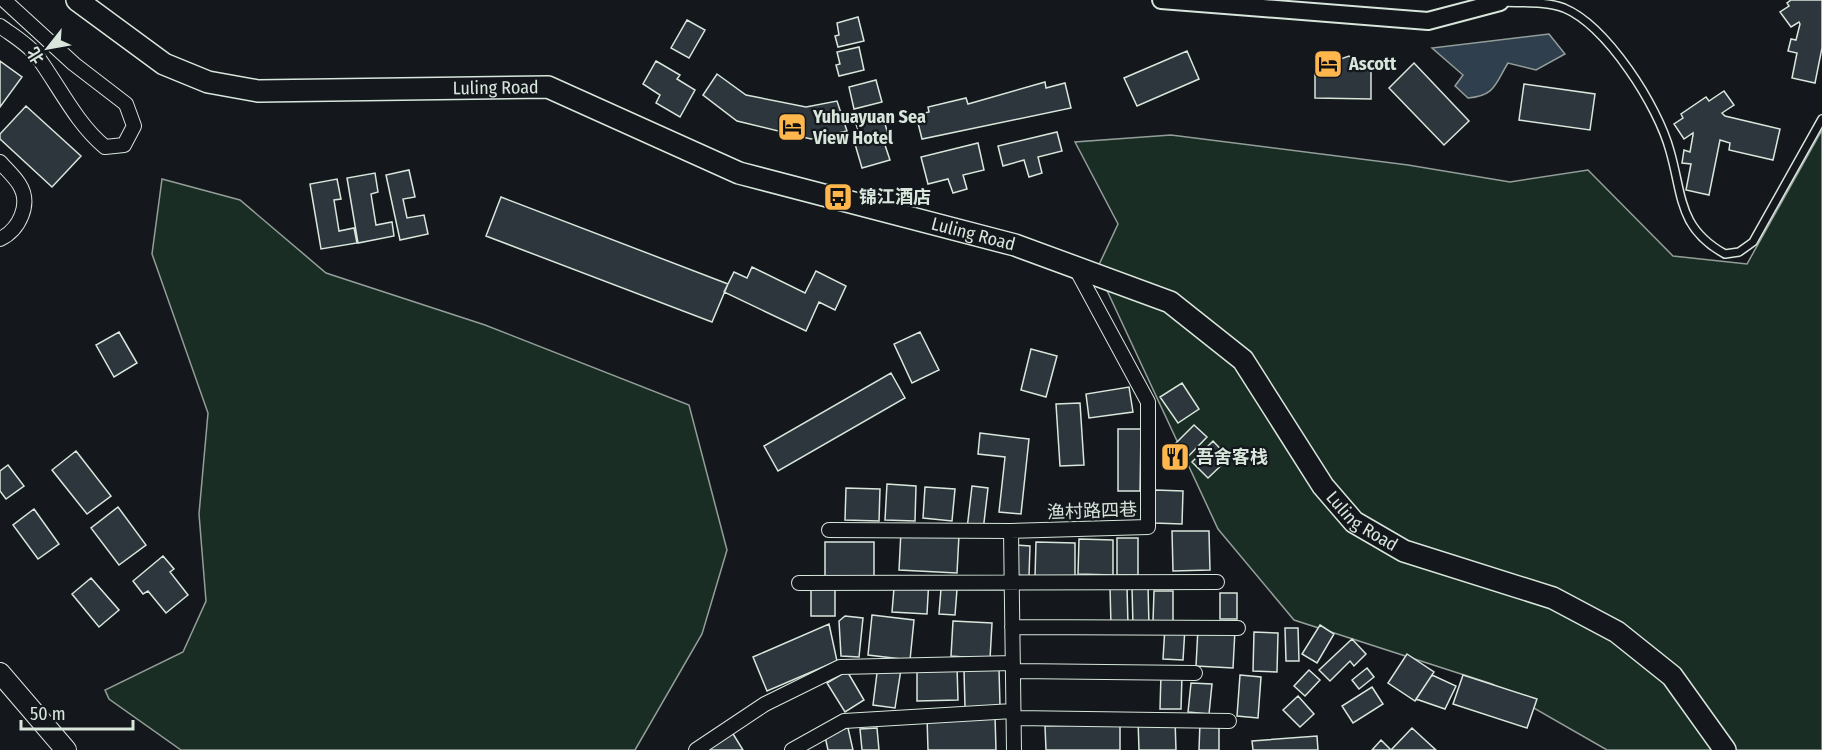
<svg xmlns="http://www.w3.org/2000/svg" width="1822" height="750" viewBox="0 0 1822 750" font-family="'Fira Sans Condensed','Noto Sans SC',sans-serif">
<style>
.green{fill:#1a2d24;stroke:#939e99;stroke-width:1.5}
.water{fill:#2f3f4d;stroke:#939e99;stroke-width:1.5}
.building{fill:#2c363c;stroke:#d8e6dc;stroke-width:1.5}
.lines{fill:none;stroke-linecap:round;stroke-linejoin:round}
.service-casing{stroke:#d8e6dc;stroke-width:10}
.minor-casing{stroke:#d8e6dc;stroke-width:16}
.tertiary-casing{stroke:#d8e6dc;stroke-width:20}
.secondary-casing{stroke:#d8e6dc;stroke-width:22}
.primary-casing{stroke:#d8e6dc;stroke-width:24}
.service{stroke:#14181c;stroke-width:7}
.minor{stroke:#14181c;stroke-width:14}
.tertiary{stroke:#14181c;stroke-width:16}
.secondary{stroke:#14181c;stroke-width:20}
.primary{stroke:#14181c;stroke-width:21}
.labels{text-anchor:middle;stroke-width:4.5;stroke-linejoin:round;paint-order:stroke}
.poi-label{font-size:18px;font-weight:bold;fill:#d8e6dc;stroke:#14181c;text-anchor:start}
.street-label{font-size:18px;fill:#d8e6dc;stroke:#14181c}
</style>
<rect width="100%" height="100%" fill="#14181c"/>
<path class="green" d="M1822,130V750H1607L1492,684L1294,620L1218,529L1097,269L1118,224L1075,142L1171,135L1408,165L1510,182L1588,170L1673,256L1747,264Z
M162,179L240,200L326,273L485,325L689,405L727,550L702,634L635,750H181L109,699L105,690L183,652L206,601L199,514L208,413L152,254Z"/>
<path class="water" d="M1549,34L1565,54L1536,70L1508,63C1495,84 1495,96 1468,98L1455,86L1463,75L1432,48Z"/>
<path class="building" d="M1791,0H1822V48L1815,83L1792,78L1797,53L1788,51L1791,39L1796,40L1800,24L1799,22L1791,27L1780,12L1789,6L1787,3Z
M858,17L864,41L838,47L835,36L839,35L837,23Z
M687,20L705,30L689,58L671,48Z
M859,47L864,70L839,76L836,65L840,64L837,52Z
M1187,51L1199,79L1137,106L1124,78Z
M1349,56L1360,65L1371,69V99L1315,98V68Z
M0,61L22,77L0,107Z
M656,61L680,75L677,79L695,90L680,117L656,103L660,95L643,84Z
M1414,63L1469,121L1444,145L1389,88Z
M717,74L746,95L806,107L837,101L847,131L811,139L737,121L703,95Z
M876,80L882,102L854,109L849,87Z
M1045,82L1046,88L1065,83L1071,108L922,139L916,115L929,112L928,107L966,98L968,104Z
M1524,84L1595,94L1590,130L1519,120Z
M1724,91L1734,105L1722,113L1725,116L1780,129L1773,160L1729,150L1730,143L1720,140L1709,195L1686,190L1691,164L1682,163L1684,150L1690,152L1693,135V133L1684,139L1674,124L1683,118L1681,114L1706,97L1709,101Z
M26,106L81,156L52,187L0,139V134Z
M883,117L890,141L884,142L890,160L862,168L855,144L862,142L856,124Z
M1057,132L1062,151L1038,157L1042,173L1029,177L1024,160L1003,166L998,146Z
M978,143L984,170L963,175L967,189L953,193L948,179L928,184L921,157Z
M409,170L415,197L403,199L407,218L424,215L428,234L400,240L386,175Z
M375,173L378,192L371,194L376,225L392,222L394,236L358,243L347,178Z
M337,179L341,199L334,200L339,231L354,228L357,243L321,249L310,184Z
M501,197L728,284L712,322L486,236Z
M752,267L805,293L816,271L846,286L835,310L819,302L806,331L724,292L734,272L747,278Z
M119,332L137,363L114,377L96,345Z
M920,332L939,370L912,383L894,344Z
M1031,349L1057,356L1046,397L1021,390Z
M891,373L905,398L778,471L764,446Z
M1182,383L1199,409L1178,423L1160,397Z
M1129,387L1133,412L1089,418L1086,394Z
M1080,403L1084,465L1060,466L1056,404Z
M1194,425L1207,437L1178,467L1165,454Z
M1118,429H1141L1140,491H1118Z
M980,433L1029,439L1021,514L999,512L1005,457L978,454Z
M1213,441L1229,458L1208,478L1192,462Z
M76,451L111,496L87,514L52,470Z
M8,465L24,486L6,499L0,491V471Z
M887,484L916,486L915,521L885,520Z
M972,486L988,488L983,531L967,529Z
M925,487L955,489L952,521L923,518Z
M846,488L880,489L879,521L845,520Z
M1155,490L1183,491L1182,524L1154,523Z
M118,507L146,545L119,565L91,528Z
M34,509L59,544L38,559L13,525Z
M901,531L959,535L957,573L899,570Z
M1172,531H1209L1210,570L1173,571Z
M1117,538H1138V575H1117Z
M1079,539L1113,540V575L1078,574Z
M825,542H874V577L825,578Z
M1036,542L1075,543V578L1035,577Z
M1015,545L1030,546L1029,576L1014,575Z
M163,556L174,569L170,572L188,595L166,613L148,591L143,594L133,581Z
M895,576L929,578L927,614L892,612Z
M942,576L958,577L955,615L939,614Z
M91,578L119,610L99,627L72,594Z
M1127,586L1128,626H1111L1110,587Z
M1148,586L1149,626L1133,627L1132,587Z
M811,587L835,588V616H811Z
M1154,591H1173V622H1153Z
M1220,593H1237V619H1220Z
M872,615L914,620L910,660L868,655Z
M845,616L863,618L859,657L841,656L839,621Z
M953,621L992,623L990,659L951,656Z
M829,624L837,661L767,691L753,657Z
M1320,625L1334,634L1317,663L1302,654Z
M1165,627L1185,628L1183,660L1163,659Z
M1198,628L1235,630L1233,668L1196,666Z
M1285,628H1298L1299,661H1286Z
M1254,632L1278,633L1277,672L1253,671Z
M1352,639L1366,654L1354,666L1350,661L1330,681L1319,670Z
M1407,654L1434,672L1415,701L1388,683Z
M878,665L901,669L895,708L873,705Z
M917,666H957L958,700L917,701Z
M1367,668L1374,677L1359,689L1352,680Z
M999,669L1000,706L965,707L964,670Z
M1309,670L1320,680L1305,696L1294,686Z
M847,671L864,700L845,712L827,683Z
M1161,674L1182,675L1181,709H1160Z
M1240,675L1261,677L1258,718L1237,716Z
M1432,675L1456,686L1445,709L1416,699Z
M1463,675L1537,699L1527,728L1453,704Z
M1191,683L1212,684L1209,714L1188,712Z
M1372,687L1383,704L1353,723L1342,706Z
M1298,696L1314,714L1300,727L1283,710Z
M995,716L996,750H928L927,717Z
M1175,719L1176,750H1139L1138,720Z
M1200,722H1219V750H1199Z
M1120,724V750H1046L1045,726Z
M848,728L853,750H828L824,732Z
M877,728L879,750H862L860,729Z
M1412,728L1436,750H1391Z
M730,729L743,750H697Z
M1317,736L1318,750H1253L1252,741Z
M1381,740L1391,750H1372Z"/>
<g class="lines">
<g class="service-casing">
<path id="service" d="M1500,2C1519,3 1546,1 1564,8C1607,26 1658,106 1670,151C1683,196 1678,228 1725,254L1739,252L1753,242L1822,119"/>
</g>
<g class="minor-casing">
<path id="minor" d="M0,26C12,35 28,44 37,56C59,86 76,123 105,147L124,145L134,126L126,104L74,64L4,0
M0,162C6,169 14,176 19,184C32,204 19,230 0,239
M829,530L1011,531
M799,583L1217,582
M1012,627L1238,628
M1013,671L1195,673
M1014,718L1229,721
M696,750L765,704L840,667L1013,663
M792,750L844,721L1013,711
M1014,750L1011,531L1148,527V402L1075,267"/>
</g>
<g class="tertiary-casing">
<path id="tertiary" d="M1161,0L1428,21L1500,2"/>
</g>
<g class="secondary-casing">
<path id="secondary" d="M0,673L66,750"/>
</g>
<g class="primary-casing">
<g id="primary">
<path id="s1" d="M77,0L164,64L208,82L258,91L548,87L739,173L1015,245L1170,302L1243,360L1323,486L1354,522L1404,551L1553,598L1617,632L1672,676L1725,750"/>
</g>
</g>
<use href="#service" class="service"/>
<use href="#minor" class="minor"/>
<use href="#tertiary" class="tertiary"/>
<use href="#secondary" class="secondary"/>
<use href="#primary" class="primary"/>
</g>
<defs>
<g id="hotel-square" transform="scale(1.5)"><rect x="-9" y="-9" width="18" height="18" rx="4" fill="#ffb74d" stroke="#14181c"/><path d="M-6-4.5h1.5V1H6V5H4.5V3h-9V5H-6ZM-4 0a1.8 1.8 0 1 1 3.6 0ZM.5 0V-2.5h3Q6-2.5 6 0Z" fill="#111"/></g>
<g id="bus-square" transform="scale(1.5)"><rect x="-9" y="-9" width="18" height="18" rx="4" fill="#ffb74d" stroke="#14181c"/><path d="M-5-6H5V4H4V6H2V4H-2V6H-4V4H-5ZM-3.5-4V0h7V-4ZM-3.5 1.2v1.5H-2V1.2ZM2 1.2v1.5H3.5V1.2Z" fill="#111"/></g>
<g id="restaurant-square" transform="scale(1.5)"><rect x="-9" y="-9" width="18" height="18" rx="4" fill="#ffb74d" stroke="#14181c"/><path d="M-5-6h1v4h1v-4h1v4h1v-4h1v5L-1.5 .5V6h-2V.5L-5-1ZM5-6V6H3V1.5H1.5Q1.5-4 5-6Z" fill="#111"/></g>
</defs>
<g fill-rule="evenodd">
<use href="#hotel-square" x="1328" y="64"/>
<use href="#hotel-square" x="792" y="127"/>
<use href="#bus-square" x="838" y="197"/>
<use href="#restaurant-square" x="1175" y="457"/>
</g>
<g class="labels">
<g class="poi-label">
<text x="1349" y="70">Ascott</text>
<text x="813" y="123">Yuhuayuan Sea<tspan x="813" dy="21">View Hotel</tspan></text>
<text x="859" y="203">锦江酒店</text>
<text x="1196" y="463">吾舍客栈</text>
</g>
<g class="street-label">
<text dy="6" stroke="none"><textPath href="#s1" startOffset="444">Luling Road</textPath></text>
<text dy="6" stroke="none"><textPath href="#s1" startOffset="948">Luling Road</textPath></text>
<text transform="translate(1092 511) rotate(-2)" y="6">渔村路四巷</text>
<text dy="6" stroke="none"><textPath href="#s1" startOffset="1452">Luling Road</textPath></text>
</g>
</g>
<g transform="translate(48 48) rotate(239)" stroke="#14181c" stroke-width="4.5" paint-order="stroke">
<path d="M0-4.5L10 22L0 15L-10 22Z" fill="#d8e6dc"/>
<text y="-9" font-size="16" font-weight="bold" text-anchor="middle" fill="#d8e6dc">北</text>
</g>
<path d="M21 720v9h112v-9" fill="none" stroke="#d8e6dc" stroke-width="3"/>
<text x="30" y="720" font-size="18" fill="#d8e6dc" stroke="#14181c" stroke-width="4.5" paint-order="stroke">50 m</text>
</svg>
